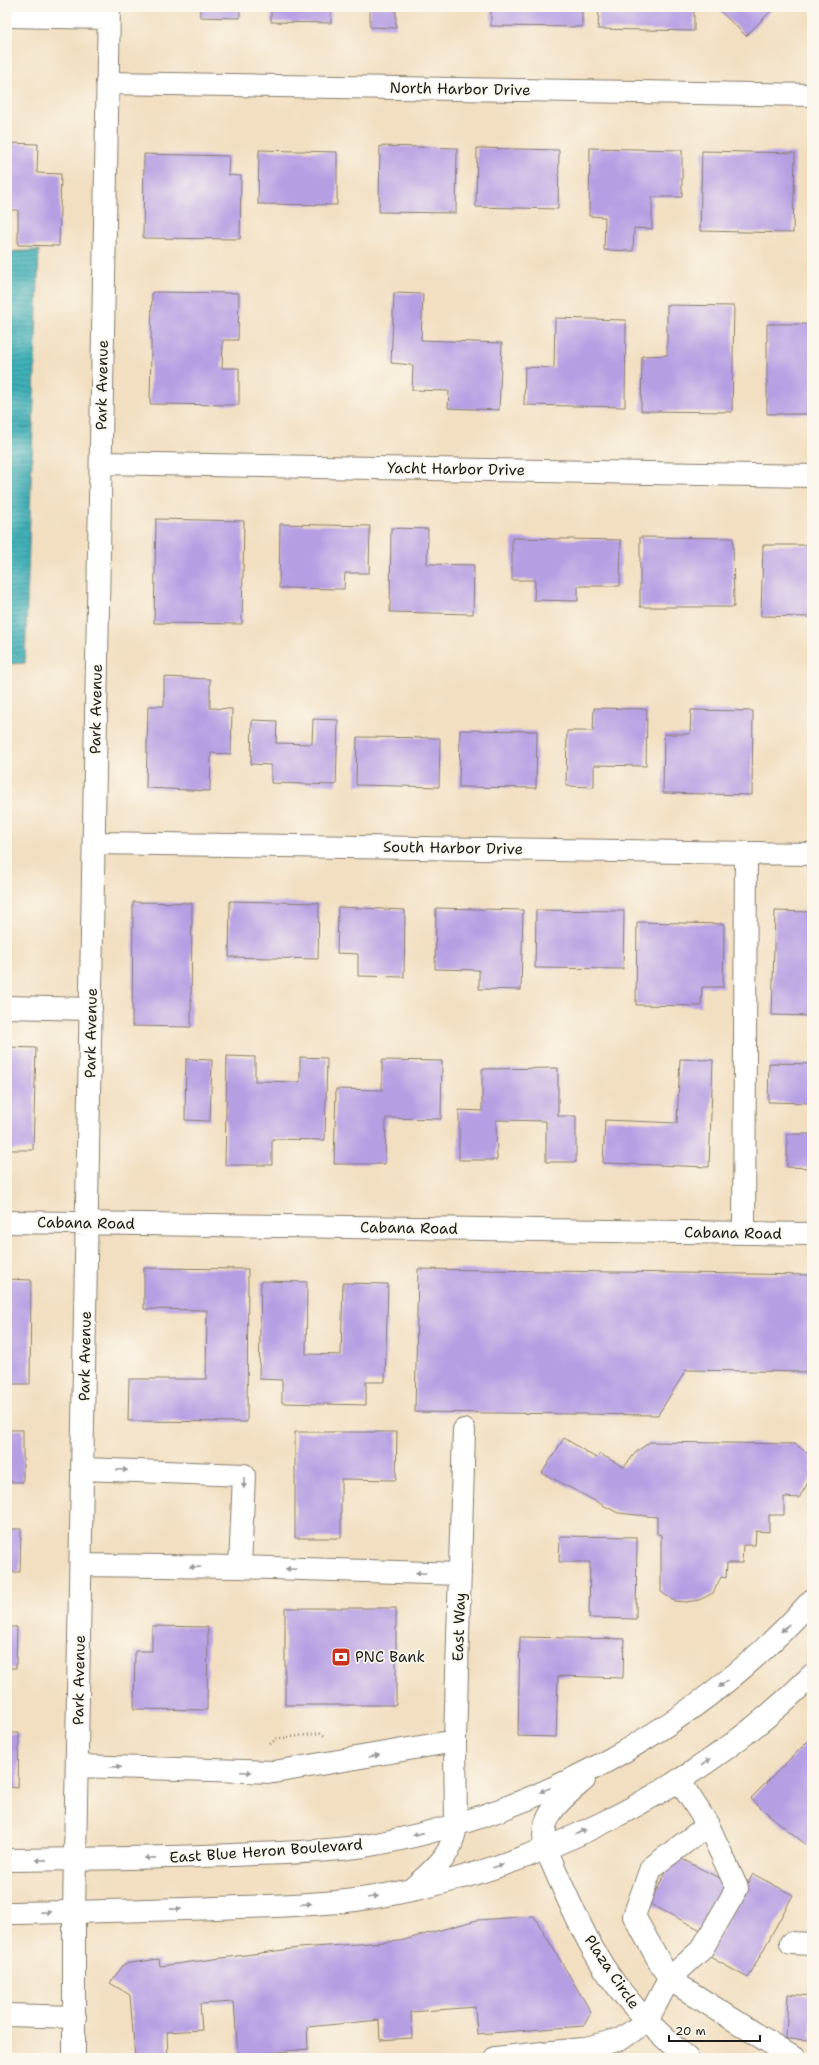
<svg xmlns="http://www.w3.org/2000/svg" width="819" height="2065" viewBox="0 0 819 2065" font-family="'Shantell Sans',sans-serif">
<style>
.water{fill:url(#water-rules);stroke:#2e666a}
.building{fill:#b69ee3}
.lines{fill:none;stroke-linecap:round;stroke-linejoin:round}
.minor-casing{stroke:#877e6e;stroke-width:24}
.major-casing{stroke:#877e6e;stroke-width:24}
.path{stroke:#877e6e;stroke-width:2.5;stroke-dasharray:1 3;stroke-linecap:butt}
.minor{stroke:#fff;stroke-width:22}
.major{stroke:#fff;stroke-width:22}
.oneway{fill:#999}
.labels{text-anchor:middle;stroke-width:3.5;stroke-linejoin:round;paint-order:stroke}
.street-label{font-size:15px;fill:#1c1c1c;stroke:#fbf7ec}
.poi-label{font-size:15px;fill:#1c1c1c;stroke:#fbf7ec;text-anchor:start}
</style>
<defs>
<pattern id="water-rules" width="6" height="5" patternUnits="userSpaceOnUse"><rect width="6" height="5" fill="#40b0b8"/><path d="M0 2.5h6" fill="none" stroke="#358e95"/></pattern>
</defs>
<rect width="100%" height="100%" fill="#fbf7ec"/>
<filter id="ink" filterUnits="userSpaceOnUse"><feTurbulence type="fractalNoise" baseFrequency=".025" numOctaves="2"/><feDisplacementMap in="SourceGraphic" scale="8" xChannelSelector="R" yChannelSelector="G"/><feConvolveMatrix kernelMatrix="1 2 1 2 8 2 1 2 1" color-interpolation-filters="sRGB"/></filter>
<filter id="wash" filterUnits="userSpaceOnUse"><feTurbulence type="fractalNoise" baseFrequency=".012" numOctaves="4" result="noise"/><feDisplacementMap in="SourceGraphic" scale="16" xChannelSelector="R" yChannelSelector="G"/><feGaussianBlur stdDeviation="0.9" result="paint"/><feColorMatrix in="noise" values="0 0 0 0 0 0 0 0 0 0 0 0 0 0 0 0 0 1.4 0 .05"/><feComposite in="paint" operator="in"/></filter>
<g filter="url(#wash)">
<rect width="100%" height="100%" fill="#f2dfc1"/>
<path class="water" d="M39,250L25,663L7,664V252Z"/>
<g id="blocks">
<path class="building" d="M200,7H240V18L200,17Z
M271,7H331V23L271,22Z
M370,7H396V28L370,27Z
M491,7H582V27L491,26Z
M599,7H694V31L598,29Z
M716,7H775L746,36Z
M7,143L38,144L37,173L61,174L59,246L18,245V210H7Z
M380,146L457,148L456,213L379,212Z
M477,148L559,150L558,209L476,207Z
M590,148L682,150V197H652V229L634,228L633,251L604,250L605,217L589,216Z
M259,150L337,152V205L258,204Z
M702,151L795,153L793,233L700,231Z
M144,154L229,156L228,175L241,176L240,239L143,238Z
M152,292L239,293L238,340H223L222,368H239V405L150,404Z
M394,293L423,294L421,340L502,343L499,410L448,408L449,391L412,390L413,365L391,363Z
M667,305L734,306L732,412L641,411L642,356L667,355Z
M555,318L626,320L625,407L524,405L525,367L554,368Z
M767,324H812V414H767Z
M156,519L244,521L242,624L154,623Z
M280,524L370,526L369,573H345L344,589L279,588Z
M391,528L428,529L427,564L474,565L473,614L390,612Z
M640,537L733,538L734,607H640Z
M512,538L621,540L620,586H578V601L534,600L535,580H512Z
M763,545H812V617L761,616Z
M164,677L210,679V708L232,709L231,754L211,753L210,791L146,788L148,706H164Z
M594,708L647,709L646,766L594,765V787L566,786L567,731H593Z
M691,710L753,711L752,795L663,793L664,734H690Z
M313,719L338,720L336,785L271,783V765L251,764L252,720L277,721L276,743L312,744Z
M460,730L537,731L536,788L459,787Z
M357,737L440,738L439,787L356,785Z
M230,901L319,903L318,959L229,957Z
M133,902L192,903L191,1027L132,1026Z
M338,907L405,910L404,977L358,976V954L337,953Z
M436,908L523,910L521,990L479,989V970L435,969Z
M536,910L624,911L623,969L535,968Z
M775,911L812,912V1016L772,1015Z
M637,922L724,924L723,987H702L701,1006L636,1005Z
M7,1047L36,1048L33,1150H7Z
M227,1056L255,1057V1081L300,1082V1057L327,1058L325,1140L272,1139V1165H225Z
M186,1059L212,1060L210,1121L185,1120Z
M680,1059L713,1060L709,1167L603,1163L605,1120L677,1123Z
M382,1060L442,1061L441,1119L386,1118L385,1164H334L336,1089L382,1090Z
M769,1063L812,1064V1103L768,1102Z
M558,1068V1116H576V1162H546V1121L496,1120L497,1160H459V1110L482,1111V1069Z
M787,1134H812V1168L787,1167Z
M144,1268L248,1269L247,1422L128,1421L129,1379H206L207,1310L144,1309Z
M418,1269L812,1275V1372L686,1370L658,1415L415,1412Z
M7,1279L31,1280L30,1384H11V1395H7Z
M261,1281L307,1282L306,1354L341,1355L343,1283L388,1284L385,1382H366V1405L282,1403V1380L259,1379Z
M7,1430H23V1482H7Z
M295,1432H397L396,1480L341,1479V1538H295Z
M564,1438L596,1458L600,1454L624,1467L636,1452L650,1442L795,1444L810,1455L812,1476L799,1498L784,1497V1515H769V1532L756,1531L755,1545H743L742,1563H727L726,1578L721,1577L713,1593L699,1600L686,1602L674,1601L661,1592V1535L657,1534V1517L618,1513L542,1473Z
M7,1529H21L20,1572H7Z
M560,1536L637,1537L636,1619L589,1618L590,1562H559Z
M285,1608H396V1705H285Z
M152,1626L208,1627L207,1710L134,1709L135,1651H152Z
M7,1627H17L16,1668H7Z
M520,1637L624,1639L623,1678L558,1676L556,1737L518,1736Z
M7,1733H19L18,1788L7,1787Z
M812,1737V1845L810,1848L750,1799Z
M674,1855L727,1882L703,1931L650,1904Z
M753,1874L793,1895L748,1978L708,1956Z
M534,1916L591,2012L584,2026L477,2034L475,2007L411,2012L412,2038L380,2040L379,2020L307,2027L308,2049L238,2056L234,2002L200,2004L202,2030L167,2032L168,2058H135L130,1995L110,1983L124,1964L159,1959L160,1966L299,1948L400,1941L477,1920Z
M788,1994L812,1996V2040L786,2039Z"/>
</g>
</g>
<g filter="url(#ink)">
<use href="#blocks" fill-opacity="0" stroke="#877e6e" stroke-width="1"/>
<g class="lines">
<g class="minor-casing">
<path id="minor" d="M7,16L108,18
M107,83L812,95
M101,463L812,476
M94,843L812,854
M7,1007L91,1009
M7,1222L812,1234
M744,1233L746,853
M81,1565L240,1567L244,1475L83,1469
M240,1567L460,1574
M77,1766L274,1772L455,1741
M456,1824L455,1741L464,1430
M708,1825L651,1868L634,1916L669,1979L794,2058
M546,1849C561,1883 575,1918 594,1951C617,1993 651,2027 687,2058
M791,1943L812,1944
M7,2015L75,2017
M74,2058V1912L109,7
M495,2058L582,2049L621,2039L647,2021L669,1979L702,1949L737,1888L708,1825L679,1780"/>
</g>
<g class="major-casing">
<path id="major" d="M546,1849C537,1816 562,1799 584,1780
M7,1860C89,1859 172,1858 254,1854C291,1853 328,1851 364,1846C532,1818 699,1727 812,1600
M413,1888C435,1868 453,1856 456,1824
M7,1913C77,1912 146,1910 216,1908C262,1906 309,1906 355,1900C522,1877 693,1794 812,1675"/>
</g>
<path class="path" d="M270,1744L276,1739L320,1733L325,1736"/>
<use href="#minor" class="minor"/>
<use href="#major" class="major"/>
</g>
<defs><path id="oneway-solid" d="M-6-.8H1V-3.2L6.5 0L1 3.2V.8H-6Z"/></defs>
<g class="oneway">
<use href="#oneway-solid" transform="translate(122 1470) rotate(2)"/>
<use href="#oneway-solid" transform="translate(244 1483) rotate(93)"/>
<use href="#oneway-solid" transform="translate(195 1567) rotate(-179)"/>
<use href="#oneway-solid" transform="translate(291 1569) rotate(-178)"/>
<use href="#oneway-solid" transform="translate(421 1573) rotate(-178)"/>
<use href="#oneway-solid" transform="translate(785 1628) rotate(136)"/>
<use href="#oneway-solid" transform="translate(723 1684) rotate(141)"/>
<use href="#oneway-solid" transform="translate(374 1756) rotate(-10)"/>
<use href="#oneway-solid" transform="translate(706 1762) rotate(-36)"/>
<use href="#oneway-solid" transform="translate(116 1767) rotate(2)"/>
<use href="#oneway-solid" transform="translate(246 1772) rotate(2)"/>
<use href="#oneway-solid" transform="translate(545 1790) rotate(158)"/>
<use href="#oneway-solid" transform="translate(581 1832) rotate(-26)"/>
<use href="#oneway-solid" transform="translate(418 1834) rotate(167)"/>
<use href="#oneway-solid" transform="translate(150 1858) rotate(179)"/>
<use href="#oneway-solid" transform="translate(41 1860) rotate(179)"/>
<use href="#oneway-solid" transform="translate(498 1866) rotate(-18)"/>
<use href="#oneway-solid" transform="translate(373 1897) rotate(-10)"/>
<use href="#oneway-solid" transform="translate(306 1904) rotate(-4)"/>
<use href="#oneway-solid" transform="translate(176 1909) rotate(-1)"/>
<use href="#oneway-solid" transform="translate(46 1912) rotate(-1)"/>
</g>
</g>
<defs>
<g id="bank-square" transform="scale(1)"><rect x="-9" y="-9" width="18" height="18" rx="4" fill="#c8321e" stroke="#fbf7ec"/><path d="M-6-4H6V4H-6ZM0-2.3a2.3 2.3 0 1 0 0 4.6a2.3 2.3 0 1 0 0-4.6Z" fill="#fff"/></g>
</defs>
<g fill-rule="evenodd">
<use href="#bank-square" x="341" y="1657"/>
</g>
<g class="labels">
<g class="street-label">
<text transform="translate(460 89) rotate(1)" y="5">North Harbor Drive</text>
<text transform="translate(102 385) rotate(-89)" y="5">Park Avenue</text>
<text transform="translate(456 469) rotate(1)" y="5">Yacht Harbor Drive</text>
<text transform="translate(96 709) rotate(-89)" y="5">Park Avenue</text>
<text transform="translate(453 848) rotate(1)" y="5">South Harbor Drive</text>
<text transform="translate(91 1033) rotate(-89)" y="5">Park Avenue</text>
<text transform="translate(86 1223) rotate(1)" y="5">Cabana Road</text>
<text transform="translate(409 1228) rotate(1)" y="5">Cabana Road</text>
<text transform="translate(733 1233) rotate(1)" y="5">Cabana Road</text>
<text transform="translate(85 1356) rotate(-89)" y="5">Park Avenue</text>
<text transform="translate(459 1627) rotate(-88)" y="5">East Way</text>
<text transform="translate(79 1680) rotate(-89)" y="5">Park Avenue</text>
<text transform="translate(266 1851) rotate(-4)" y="5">East Blue Heron Boulevard</text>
<text transform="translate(612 1972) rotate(56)" y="5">Plaza Circle</text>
</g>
<g class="poi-label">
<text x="355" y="1662">PNC Bank</text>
</g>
</g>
<rect width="819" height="2065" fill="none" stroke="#fbf7ec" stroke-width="24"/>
<path d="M669 2035v6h91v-6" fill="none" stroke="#1c1c1c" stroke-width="2"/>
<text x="675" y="2035" font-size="12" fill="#1c1c1c" stroke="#fbf7ec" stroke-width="3" paint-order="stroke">20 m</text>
</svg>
